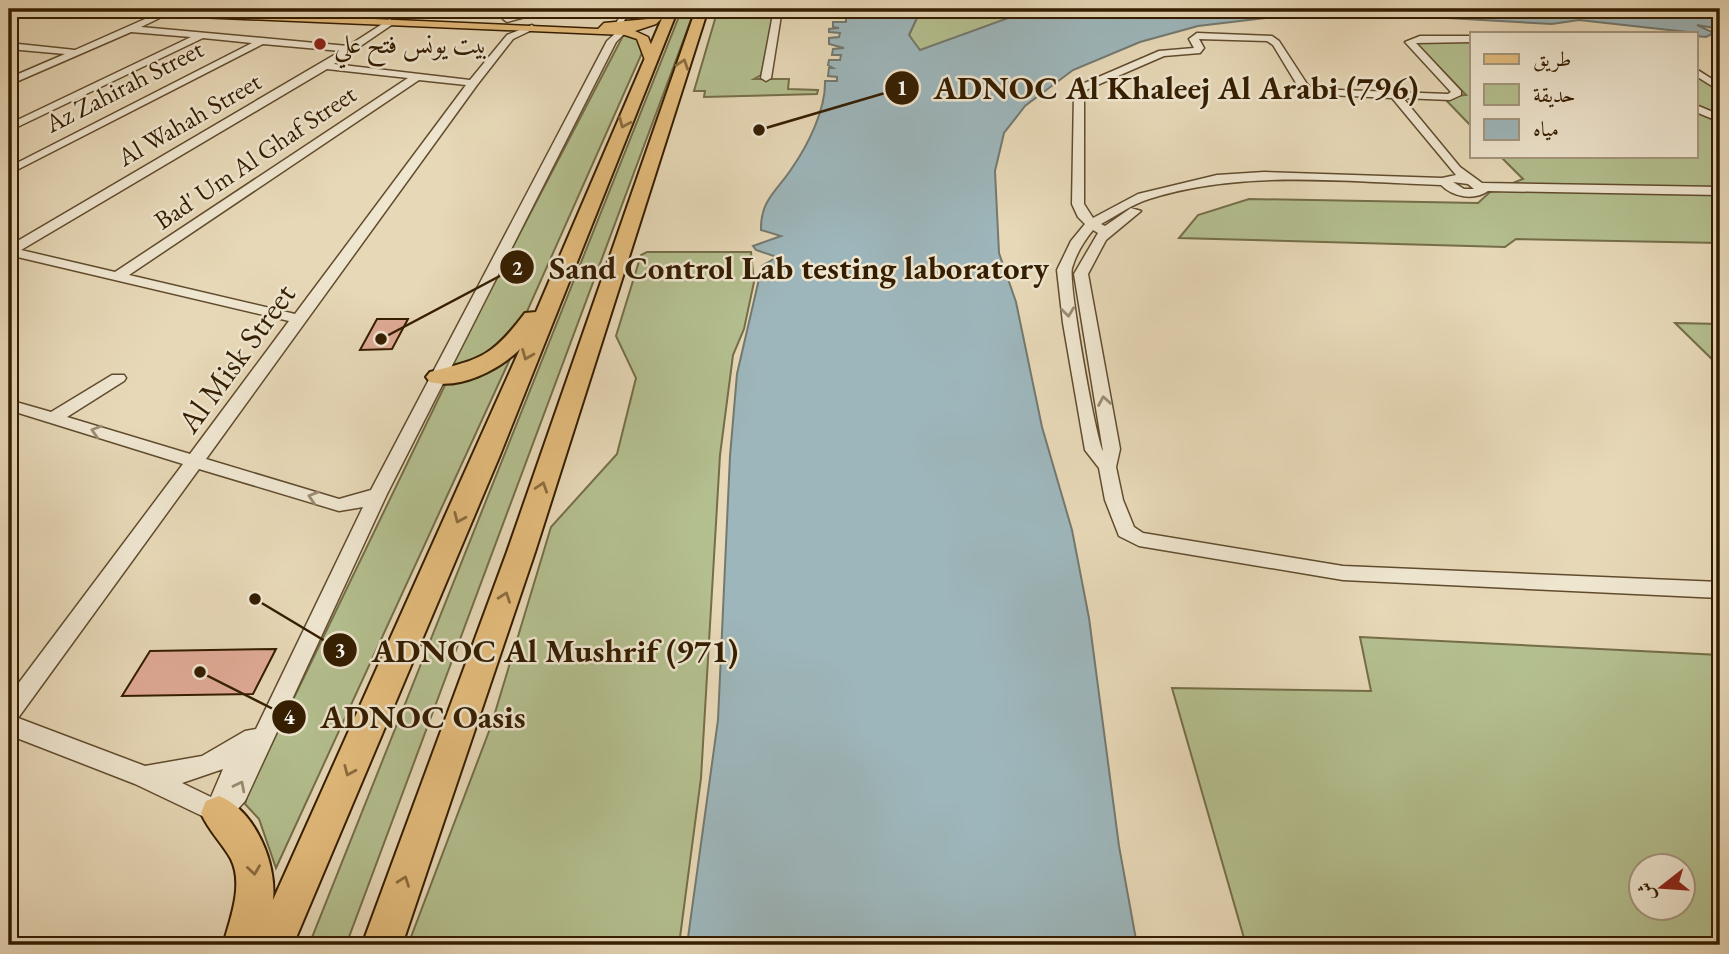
<svg xmlns="http://www.w3.org/2000/svg" width="1729" height="954" viewBox="0 0 1729 954" font-family="'EB Garamond',Amiri,serif">
<style>
.green{fill:#b4bf8f;stroke:#746e48;stroke-width:2;fill-rule:evenodd}
.water{fill:#9db6bb;stroke:#737970;stroke-width:2}
.building{fill:#e0aa95;stroke:#341d00;stroke-width:2}
.lines{fill:none;stroke-linecap:round;stroke-linejoin:round}
.minor-casing{stroke:#614c2e;stroke-width:3}
.major-casing{stroke:#341d00;stroke-width:3}
.highway-casing{stroke:#341d00;stroke-width:4}
.minor{fill:#efe6d0;fill-rule:evenodd}
.major{fill:#e4bc7c;fill-rule:evenodd}
.highway{fill:#e4bc7c;fill-rule:evenodd}
.oneway{stroke:#8c6c3e}
.oneway2{stroke:#9b8c72}
.poi-dot{fill:#8f2418;stroke:#efe6d0;stroke-width:2.5}
.labels{text-anchor:middle;stroke-width:5;stroke-linejoin:round;paint-order:stroke}
.far-poi-label{font-size:26px;fill:#341d00;stroke:#efe6d0;text-anchor:start}
.far-street-label{font-size:26px;fill:#341d00;stroke:#efe6d0}
.street-label{font-size:32px;fill:#341d00;stroke:#efe6d0}
.leader{fill:none;stroke:#341d00;stroke-width:2.5}
.callout-dot{fill:#341d00;stroke:#efe6d0;stroke-width:2.5}
.mark-label{font-size:21px;text-anchor:middle;font-weight:bold;fill:#fff}
.callout-label{font-size:33px;text-anchor:middle;font-weight:bold;fill:#341d00;stroke:#efe6d0;stroke-width:5;stroke-linejoin:round;paint-order:stroke}
</style>
<rect width="100%" height="100%" fill="#e7d8b7"/>
<filter id="stains"><feTurbulence type="fractalNoise" baseFrequency=".00286" numOctaves="4"/><feColorMatrix values="0 0 0 0 .2 0 0 0 0 .09 0 0 0 0 .02 0 0 0 .5 -.17"/></filter>
<radialGradient id="worn" r=".72"><stop offset=".6" stop-color="#630" stop-opacity="0"/><stop offset="1" stop-color="#630" stop-opacity=".3"/></radialGradient>
<path class="green" d="M682,9H695L346,945H309Z
M718,9H775L761,75L754,79H789L788,89L818,90L817,94L704,97L705,91H694Z
M921,9H1033L923,50H918L909,35Z
M624,34H635L642,53L517,334L501,353L449,369Z
M1413,40L1472,41V127L1443,97L1466,95Z
M1696,68L1720,84V243L1516,239L1505,247L1179,238L1198,215L1249,199L1478,203L1490,192L1523,179L1500,156H1696Z
M647,252H751L754,282L744,329L733,355L720,455L701,778L679,945H408L491,726L551,527L617,454L636,378L616,336L641,255Z
M1675,323L1720,324V367Z
M510,359L276,868L259,819L245,804L248,793L447,381Z
M1360,637L1720,655V945H1246L1172,688L1371,691ZM1642,866H1684V908H1642Z"/>
<path class="water" d="M844,9H921L909,35L920,50L1033,9H1720V29L1697,25L1714,33L1706,37L1696,36V33L1579,20L1552,24L1325,11L1198,26L1140,42L1073,70L1025,106L1004,133L995,171L999,253L1016,302L1042,427L1072,530L1089,618L1119,846L1137,945H687L718,720L730,456L737,374L762,266L777,257L756,250L753,246L781,236L761,230C760,200 778,190 792,168C808,145 826,109 825,81H837V77L828,76L829,68H833L828,65L829,60H840L841,55H832L833,49L844,48L829,44V38L839,37L840,33L829,32V29L839,28L833,27V22H846V17L840,16V13H845Z"/>
<path class="building" d="M377,319H408L392,349L360,350Z
M276,649L253,694L122,696L150,651Z"/>
<g class="lines">
<g class="minor-casing">
<path id="minor" d="M350,9H359L352,15H346Z
M522,9H530L525,17L507,22L503,19L519,13Z
M625,9H633L620,26H614Z
M774,9H782L771,78L766,81L761,78Z
M163,11L170,13L141,27L348,46L390,19L393,24L334,64L470,80L507,35L532,25L536,28L513,39L477,85L206,459L339,499L371,490L607,41L618,31L625,33L616,42L387,494L245,801L227,821L219,824L135,784L9,735V696L183,464L9,410V400L51,412L112,375H124L126,378L124,381L67,417L190,454L289,321L9,255V246L341,51L263,44L9,174V167L252,43L203,38L9,131V124L191,37L131,32L9,85V78L65,54L9,49V43L75,50ZM327,69L408,78L115,272L21,250ZM419,80L466,85L295,314L129,275ZM199,469L339,511L363,507L256,729L245,731L202,756L145,766L18,718ZM223,769L211,797L182,783Z
M1197,33L1272,36L1279,41L1307,84L1313,89L1448,94L1451,92L1405,42L1420,36H1472V42L1416,43L1461,91V95L1450,100L1403,98L1460,167L1482,183L1720,187V195L1488,191C1474,201 1453,197 1441,185C1344,182 1243,169 1149,199C1132,204 1116,216 1101,224L1105,226L1131,208L1141,211L1106,240L1088,274L1120,449L1116,467L1123,500L1134,527L1143,533L1343,566L1720,582V598L1343,580L1139,546L1119,536L1105,500L1099,468L1085,450L1063,323L1057,270L1071,241L1085,224L1078,217L1072,204L1074,93L1080,85L1159,51L1194,48L1189,39ZM1199,39L1267,41L1273,45L1299,88L1307,94L1392,98L1456,175L1442,178L1264,172L1217,175L1138,194L1093,218L1084,204V93L1088,89L1164,56L1200,53L1204,48ZM1453,182L1468,184L1474,189H1464ZM1093,230L1098,233L1074,274L1103,451C1095,435 1068,282 1072,268C1076,254 1084,241 1093,230Z
M1696,69L1720,84V91L1696,76Z
M1696,105L1720,115V122L1696,112Z"/>
</g>
<g class="major-casing">
<path id="major" d="M73,9H147L598,29L604,23L648,19L659,9H671L656,24L635,31L648,37L657,60L651,64L645,60L637,39L625,35L79,12Z"/>
</g>
<g class="highway-casing">
<path id="highway" d="M666,9H678L500,455L293,945H223C230,919 244,885 231,859C222,843 208,830 201,813L206,801L219,796C255,810 277,863 273,900L520,349C499,370 460,390 430,382L426,377L430,372C481,359 492,357 525,313L536,312Z
M696,9H708L535,552L402,945H362L507,552Z"/>
</g>
<use href="#minor" class="minor"/>
<use href="#major" class="major"/>
<use href="#highway" class="highway"/>
</g>
<defs><path id="oneway-chevron" d="M-2-3.5L2.5 0L-2 3.5" fill="none" stroke-width="1.6" stroke-linecap="round" stroke-linejoin="round" transform="scale(1.75)"/></defs>
<g class="oneway">
<use href="#oneway-chevron" transform="translate(683 64) rotate(-71)"/>
<use href="#oneway-chevron" transform="translate(624 123) rotate(113)"/>
<use href="#oneway-chevron" transform="translate(527 355) rotate(112)"/>
<use href="#oneway-chevron" transform="translate(542 487) rotate(-72)"/>
<use href="#oneway-chevron" transform="translate(459 518) rotate(114)"/>
<use href="#oneway-chevron" transform="translate(505 597) rotate(-70)"/>
<use href="#oneway-chevron" transform="translate(349 771) rotate(114)"/>
<use href="#oneway-chevron" transform="translate(254 870) rotate(82)"/>
<use href="#oneway-chevron" transform="translate(404 881) rotate(-70)"/>
</g>
<g class="oneway2">
<use href="#oneway-chevron" transform="translate(1068 312) rotate(83)"/>
<use href="#oneway-chevron" transform="translate(1104 401) rotate(-100)"/>
<use href="#oneway-chevron" transform="translate(96 431) rotate(-163)"/>
<use href="#oneway-chevron" transform="translate(313 497) rotate(-163)"/>
<use href="#oneway-chevron" transform="translate(240 786) rotate(-63)"/>
</g>
<circle class="poi-dot" cx="320" cy="44" r="7"/>
<g class="labels">
<g class="far-poi-label">
<text x="334" y="53">بيت يونس فتح علي</text>
</g>
<g class="far-street-label">
<text transform="translate(124 86) rotate(-27)" y="9">Az Zahirah Street</text>
<text transform="translate(189 119) rotate(-30)" y="9">Al Wahah Street</text>
<text transform="translate(255 157) rotate(-34)" y="9">Bad' Um Al Ghaf Street</text>
</g>
<g class="street-label">
<text transform="translate(236 358) rotate(-54)" y="11">Al Misk Street</text>
</g>
</g>
<path class="leader" d="M759 130L902 88M381 339L517 267M255 599L340 650M200 672L289 717"/>
<g class="callout-dot">
<circle cx="759" cy="130" r="7"/>
<circle cx="381" cy="339" r="7"/>
<circle cx="255" cy="599" r="7"/>
<circle cx="200" cy="672" r="7"/>
<circle cx="902" cy="88" r="18"/>
<circle cx="517" cy="267" r="18"/>
<circle cx="340" cy="650" r="18"/>
<circle cx="289" cy="717" r="18"/>
</g>
<g class="mark-label">
<text x="902" y="95">1</text>
<text x="517" y="275">2</text>
<text x="340" y="657">3</text>
<text x="289" y="724">4</text>
</g>
<g class="callout-label">
<text x="1176" y="99">ADNOC Al Khaleej Al Arabi (796)</text>
<text x="799" y="279">Sand Control Lab testing laboratory</text>
<text x="555" y="662">ADNOC Al Mushrif (971)</text>
<text x="423" y="728">ADNOC Oasis</text>
</g>
<rect width="1729" height="954" fill="none" stroke="#e7d8b7" stroke-width="35"/>
<rect x="10" y="10" width="1708" height="933" fill="none" stroke="#341d00" stroke-width="3.5"/>
<rect x="18" y="18" width="1694" height="919" fill="none" stroke="#341d00" stroke-width="2"/>
<rect x="1470" y="32" width="228" height="126" fill="#efe6d0" stroke="#a4967d" stroke-width="2"/>
<rect x="1484" y="54" width="35" height="10" fill="#e4bc7c" stroke="#a4967d" stroke-width="2"/>
<text x="1533" y="66" font-size="21" fill="#341d00">طريق</text>
<rect x="1484" y="84" width="35" height="21" fill="#b4bf8f" stroke="#a4967d" stroke-width="2"/>
<text x="1533" y="102" font-size="21" fill="#341d00">حديقة</text>
<rect x="1484" y="119" width="35" height="21" fill="#9db6bb" stroke="#a4967d" stroke-width="2"/>
<text x="1533" y="136" font-size="21" fill="#341d00">مياه</text>
<g transform="translate(1662 887) rotate(253)"><circle r="33" fill="#efe6d0" stroke="#a4967d" stroke-width="2"/>
<path d="M0-5L12 26L0 18L-12 26Z" fill="#8f2418"/>
<text y="-10" font-size="19" font-weight="bold" text-anchor="middle" fill="#341d00">ش</text>
</g>
<rect width="100%" height="100%" filter="url(#stains)"/>
<rect width="100%" height="100%" fill="url(#worn)"/>
</svg>
